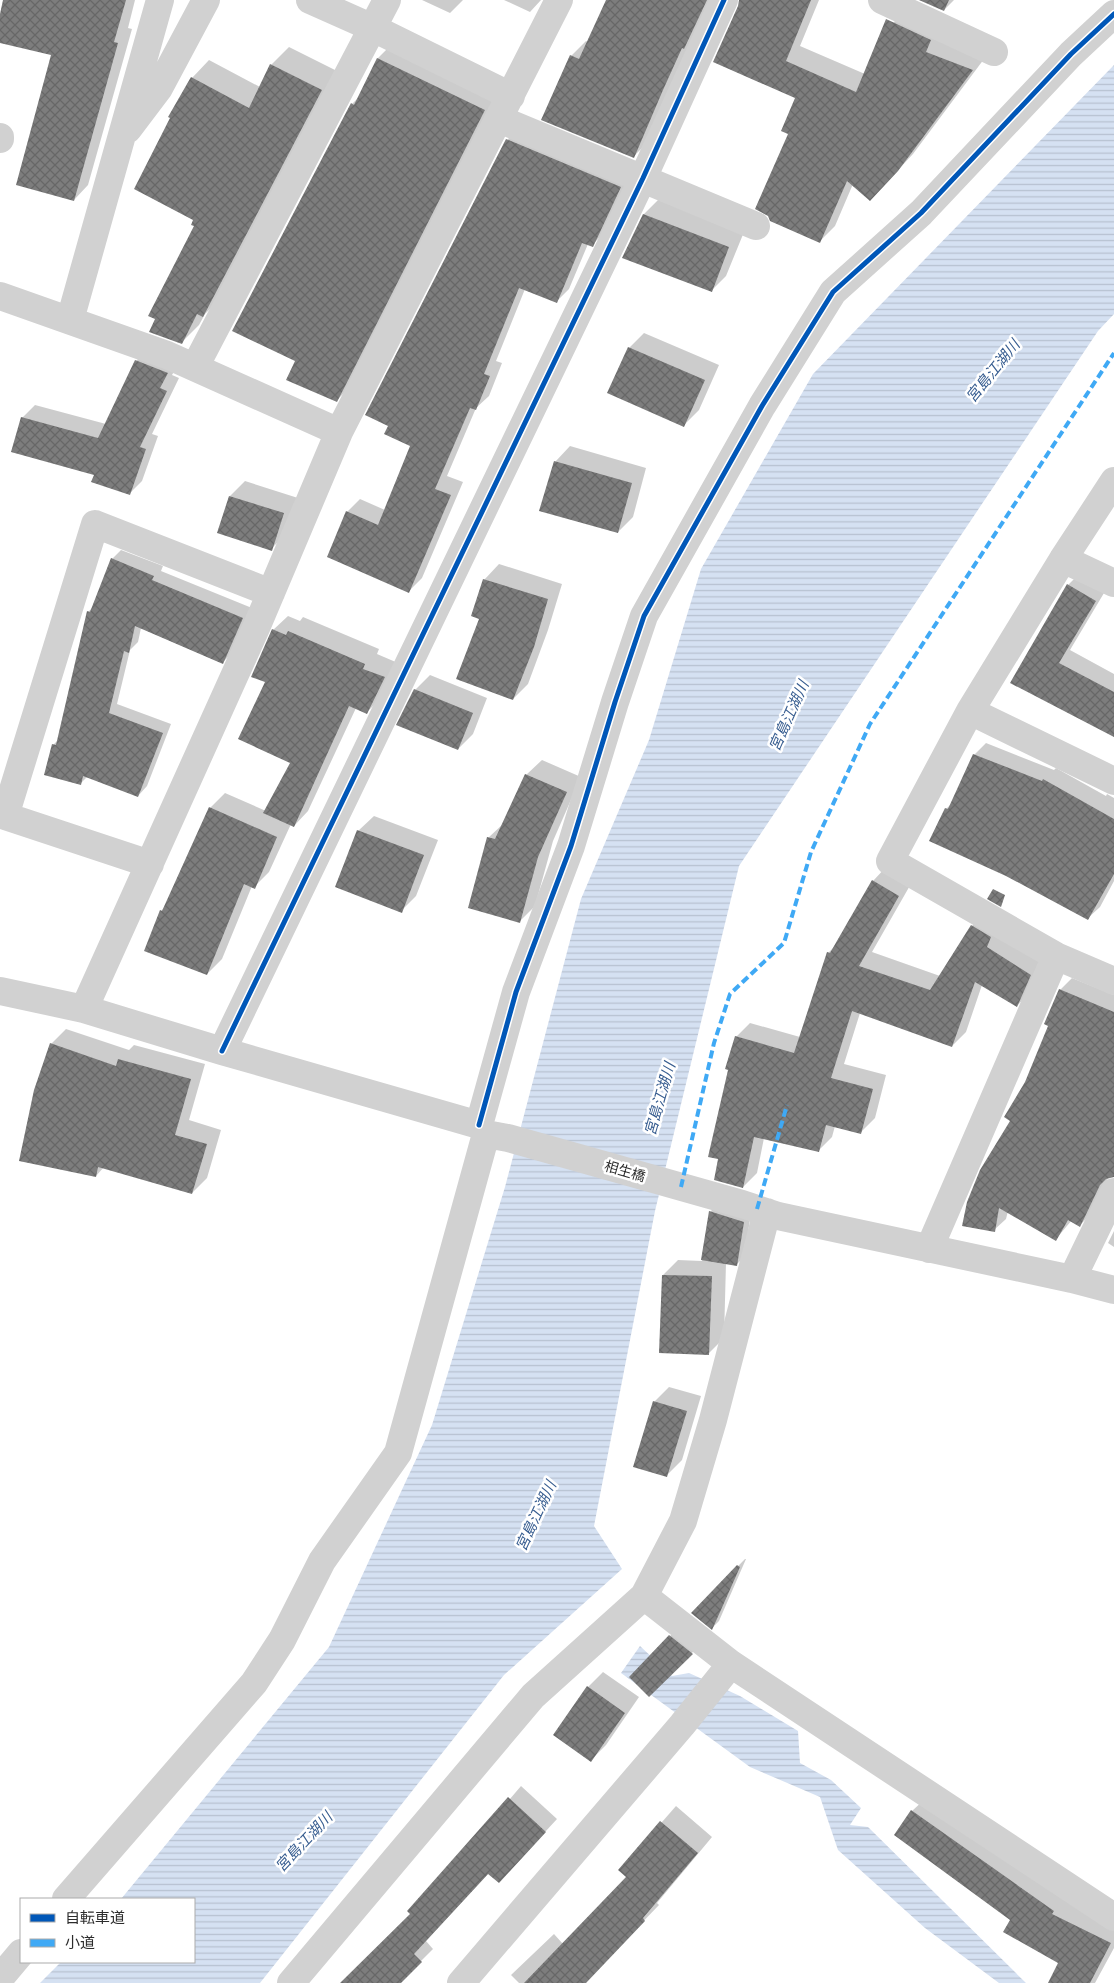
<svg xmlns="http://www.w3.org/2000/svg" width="1114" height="1983" viewBox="0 0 1114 1983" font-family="'Public Sans','Noto Sans JP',sans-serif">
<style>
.water{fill:url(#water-rules)}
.shadow{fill:#0003}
.building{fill:url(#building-cross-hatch)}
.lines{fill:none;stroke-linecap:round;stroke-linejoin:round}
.street{stroke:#d1d1d1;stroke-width:28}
.quiet{stroke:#3fa9f5;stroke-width:4;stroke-dasharray:8 4;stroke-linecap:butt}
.cycleway-casing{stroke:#fff;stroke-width:8}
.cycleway{stroke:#0057b8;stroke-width:5}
.labels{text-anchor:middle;stroke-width:5;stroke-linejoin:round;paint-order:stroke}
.street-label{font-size:14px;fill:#2c2c2c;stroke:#fff}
.water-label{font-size:15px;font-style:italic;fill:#375d90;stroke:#fff}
</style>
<defs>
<pattern id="water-rules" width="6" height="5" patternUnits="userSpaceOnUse" patternTransform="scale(1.25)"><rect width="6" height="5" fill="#d5e1f2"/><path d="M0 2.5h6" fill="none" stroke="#b7c1d0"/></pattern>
<pattern id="building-cross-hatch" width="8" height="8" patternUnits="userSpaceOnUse" patternTransform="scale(1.25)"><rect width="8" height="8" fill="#7d7d7d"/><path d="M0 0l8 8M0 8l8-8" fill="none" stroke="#676767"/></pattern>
</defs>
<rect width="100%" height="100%" fill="#fff"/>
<path class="water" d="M1114,65V314L1098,331L739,866L655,1211L594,1526L622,1569L504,1675L260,1983H40L61,1962H194V1899H121L329,1647L432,1425L505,1187L581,899L649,740L701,569L813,374Z
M640,1646L672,1676L689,1673L740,1696L798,1731L800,1763L831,1780L861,1808L850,1825L868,1827L1026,1983H999L925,1928L838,1850L820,1797L750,1767L621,1673Z"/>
<path class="shadow" d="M5,0H135L128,28L132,29L88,185L74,200L53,54L0,42V20Z
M422,0H463L450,13Z
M504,0H541L530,12Z
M607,0H714L648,142L633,157L571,56L586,41L588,42Z
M741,0H819L800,46L865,74L881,35L908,8L987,55L913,154L885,184H853L835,226L820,241L789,134L796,98Z
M922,0H954L944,10Z
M289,47L339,72L221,298L205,314L199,325L181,343L196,226L192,78L209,60L260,87L271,65Z
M389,47L495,99L347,390L336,401L297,361L352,104L360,96L378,58Z
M520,127L633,174L605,232L592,245L588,244L569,289L556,302L525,289L496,361L502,363L489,396L476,408L447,476L463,482L422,578L409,591L347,512L360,499L385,510L412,445L507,140Z
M659,199L744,232L726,276L711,291L624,257L644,214Z
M644,333L719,365L699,410L684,425L629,348Z
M149,348L180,360L172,375L179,378L152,434L158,436L142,481L129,494L95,474L22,418L35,405L106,424L136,361Z
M570,446L646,468L633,517L618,532L555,462Z
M245,481L298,498L286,534L271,549L219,532L230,496Z
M121,550L163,566L161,571L252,608L232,653L222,663L141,628L138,642L130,650L117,704L171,724L147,786L138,796L88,776L80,784L53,745L58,740L88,612L93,607L112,559Z
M499,564L562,584L548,630L528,684L513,699L481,618L484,580Z
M1080,573L1107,588L1070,650L1114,674V736L1012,683L1068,585Z
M288,616L300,621L303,617L379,649L377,654L398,663L381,698L367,712L356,708L308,811L294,826L291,824L269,872L254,887L252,886L222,959L207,974L161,911L166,906L210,808L225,793L266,811L292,762L266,682L273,630Z
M430,675L487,698L473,734L458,749L415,690Z
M986,743L1054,770L1056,768L1106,796L1107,794L1114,798V881L1100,907L1088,918L946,809L952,803L974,755Z
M542,760L581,777L553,841L535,906L520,921L488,838L504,823L526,775Z
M374,816L438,840L416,896L401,911L358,831Z
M886,867L912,882L872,952L940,976L972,926L985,912L1044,961L1030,992L1017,1006L982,985L966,1032L952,1046L860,1013L844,1064L886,1075L875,1118L861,1132L835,1126L832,1137L818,1151L764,1138L757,1173L743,1187L736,1037L750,1023L800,1037L828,953L837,944L873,881Z
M1072,978L1114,995V1175L1109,1176L1091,1214L1080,1225L1072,1220L1056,1239L1008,1211L1006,1219L994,1230L1012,1120L1050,1026L1060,990Z
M66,1029L129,1050L134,1045L205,1064L189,1120L221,1130L207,1178L192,1193L104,1167L96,1176L51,1044Z
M718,1204L751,1214L744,1257L736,1265L726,1263L724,1338L709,1353L663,1275L678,1260L702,1261L710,1212Z
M1114,1231V1247L1108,1243Z
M669,1387L701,1396L682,1460L667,1475L654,1402Z
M745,1559H746L719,1621L712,1628L693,1612Z
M677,1629L699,1646L649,1695L630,1677Z
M603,1672L639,1697L606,1745L591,1760L588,1687Z
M521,1786L557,1819L511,1869L489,1873L426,1941L433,1949L399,1983H345L412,1913Z
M926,1798L1114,1925V1948L1095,1983H1061L1060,1962L1012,1919L912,1811Z
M676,1806L712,1837L657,1903L659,1905L609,1957L579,1983H519L511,1975L554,1934L563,1944L628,1876L620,1870Z"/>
<path class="building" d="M3,0H126L114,42L118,43L74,201L16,185L51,55L0,43V14Z
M606,0H707L684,49L682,48L663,90L634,158L541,120L570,55L579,59Z
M739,0H811L786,61L856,92L886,19L931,40L926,52L973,70L898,171L870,201L847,181L820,243L770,221L768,216L755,209L788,134L781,131L795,98L713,62L738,6Z
M919,0H949L944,11Z
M377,58L485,110L337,402L286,380L295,361L232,331L351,103L354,105Z
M270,64L322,90L203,317L197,314L182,344L149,332L155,319L148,316L194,226L191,225L193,220L134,189L170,118L168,117L191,77L249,108Z
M506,139L621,187L593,247L582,243L557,303L519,288L484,374L490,376L476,410L470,408L435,489L451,495L409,593L327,557L346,511L378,525L410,446L384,434L388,426L365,415Z
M643,214L729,247L712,292L622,258Z
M628,347L705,380L684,427L607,393Z
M135,360L168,373L160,388L167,391L140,447L146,449L130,495L91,482L94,475L11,452L21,417L98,438Z
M554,461L632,483L618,533L539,511Z
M229,496L284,513L272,551L217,533Z
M111,558L154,576L152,580L243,618L223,664L135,626L129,653L124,651L109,713L163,733L138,797L83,776L81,785L44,775L52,744L56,745L87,611L90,612Z
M483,579L548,599L534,647L513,700L456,679L479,619L471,616Z
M1067,584L1096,601L1059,663L1114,692V737L1010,683Z
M272,629L286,635L288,631L365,664L363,669L385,677L367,714L349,706L294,827L263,813L290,763L238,739L265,682L251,677Z
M414,689L473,713L458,750L396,725Z
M973,754L1042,781L1043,779L1114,819V874L1088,920L1006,876L929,841L945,808L948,809Z
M525,774L567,792L538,857L520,923L468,908L487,837L495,839Z
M209,807L277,837L255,889L244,884L207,975L144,951L160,910L162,911Z
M357,830L424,855L402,913L335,887Z
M872,880L899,896L859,966L930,990L971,925L991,937L987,947L1031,975L1017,1007L975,982L952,1047L852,1011L831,1078L873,1089L861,1134L826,1125L819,1152L754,1137L743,1188L714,1180L718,1159L708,1157L728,1070L725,1069L735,1036L794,1053L827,952L830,953Z
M993,889L1005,895L1001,907L987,899Z
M1059,989L1114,1012V1177L1106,1179L1100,1185L1080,1227L1068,1220L1056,1241L999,1208L995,1232L962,1226L967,1202L980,1170L1010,1121L1004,1117L1025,1082L1048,1026L1044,1024Z
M50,1043L116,1066L118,1059L191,1079L175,1135L207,1144L192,1194L98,1167L96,1177L19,1161L34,1090Z
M709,1211L744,1222L737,1266L701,1260Z
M662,1275L712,1276L709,1355L659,1353Z
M653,1401L687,1411L667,1477L633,1467Z
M737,1565L740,1567L712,1630L691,1613Z
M669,1635L693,1654L649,1697L629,1677Z
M587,1686L625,1713L591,1762L553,1735Z
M508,1797L546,1832L499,1883L488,1874L414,1954L422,1962L401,1983H340L410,1914L407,1911Z
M911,1810L1054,1911L1052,1914L1111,1943L1090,1983H1048L1058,1963L1003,1932L1010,1920L894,1835Z
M660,1821L698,1853L643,1918L645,1921L586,1983H524L626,1877L618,1870Z"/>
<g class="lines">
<path class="street" d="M310,0L373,28L511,96
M882,0L994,52
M499,119L756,226
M128,129L159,88L206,0
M0,137V139
M0,296L167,355L339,432
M70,320L160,0
M195,367L387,0
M1114,481L1063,559L970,711L890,861L1056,956L1114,981
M1063,559L1114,583
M970,711L1114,781
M150,864L5,816L95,524L271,593
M0,991L84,1009L222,1051L479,1125L486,1134L508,1138L742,1204L778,1216L1072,1279L1114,1290
M84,1009L256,628L339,432L559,0
M222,1051L643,178L724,0
M479,1125L516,992L571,846L615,702L644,616L762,406L833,292L921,213L1071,54L1114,14
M767,1212L713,1420L683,1521L644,1596L731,1664L1114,1917
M929,1249L1056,956
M1072,1279L1114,1192
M66,1899L254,1683L282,1640L322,1561L398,1453L486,1134
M0,1978L21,1953
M291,1983L533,1696L644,1596
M461,1983L682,1725L731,1664"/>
<path class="quiet" d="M681,1187L714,1043L730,994L784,943L811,852L870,724L1114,353
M757,1209L787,1105"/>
<g class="cycleway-casing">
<path id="cycleway" d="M222,1051L643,178L724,0
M479,1125L516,992L571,846L615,702L644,616L762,406L833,292L921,213L1071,54L1114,14"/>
</g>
<use href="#cycleway" class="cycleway"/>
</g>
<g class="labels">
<g class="street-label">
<text transform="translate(625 1171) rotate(16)" y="5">相生橋</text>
</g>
<g class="water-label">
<text transform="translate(993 371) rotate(-51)" y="5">宮島江湖川</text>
<text transform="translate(789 716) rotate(-66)" y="5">宮島江湖川</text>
<text transform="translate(660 1099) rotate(-74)" y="5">宮島江湖川</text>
<text transform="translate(536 1516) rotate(-65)" y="5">宮島江湖川</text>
<text transform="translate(304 1842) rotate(-47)" y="5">宮島江湖川</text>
</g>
</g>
<rect x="20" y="1898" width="175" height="65" fill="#ffffff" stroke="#ababab"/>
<rect x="30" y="1914" width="25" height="8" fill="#0057b8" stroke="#ababab"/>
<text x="65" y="1923" font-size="15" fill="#2c2c2c">自転車道</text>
<rect x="30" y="1939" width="25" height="8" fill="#3fa9f5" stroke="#ababab"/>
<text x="65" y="1948" font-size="15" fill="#2c2c2c">小道</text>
</svg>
